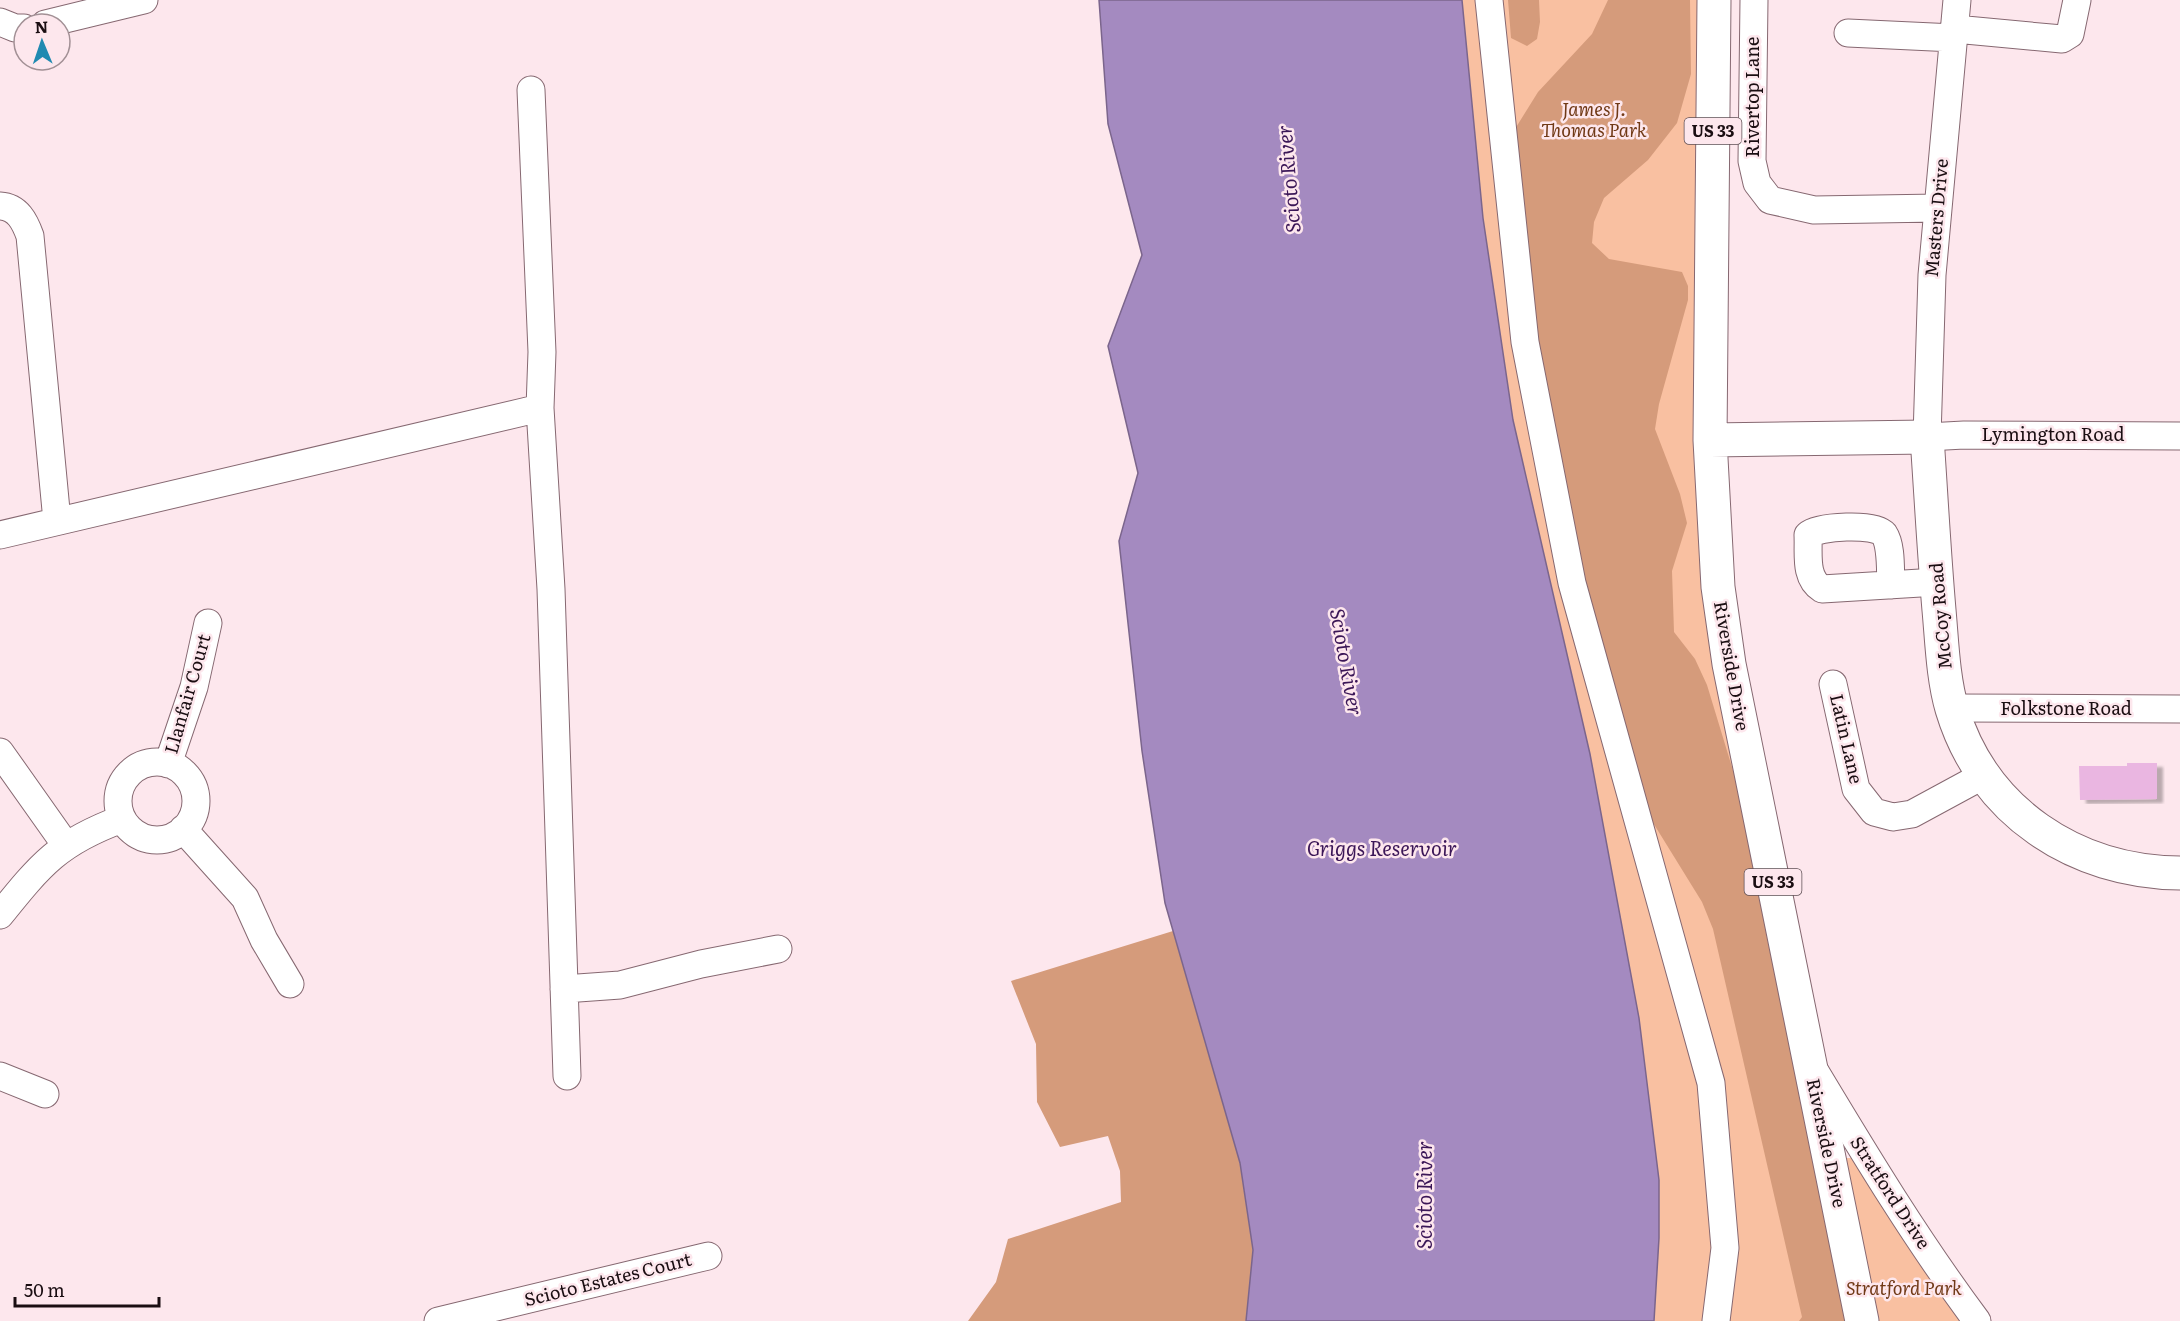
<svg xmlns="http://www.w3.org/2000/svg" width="2180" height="1321" viewBox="0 0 2180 1321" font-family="Literata,serif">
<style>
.green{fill:#f9c0a1}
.forest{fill:#d59b7b}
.water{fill:#a48ac0;stroke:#7b658c;stroke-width:1.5}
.building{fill:#eab6e1;filter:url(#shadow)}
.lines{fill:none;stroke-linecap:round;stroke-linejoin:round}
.minor-casing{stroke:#866871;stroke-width:29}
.major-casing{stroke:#866871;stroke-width:35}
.minor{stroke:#fff;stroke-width:27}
.major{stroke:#fff;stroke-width:33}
.labels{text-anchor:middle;stroke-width:5;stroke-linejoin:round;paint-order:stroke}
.shield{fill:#fde7ed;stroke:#5e4f54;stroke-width:1.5}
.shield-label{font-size:16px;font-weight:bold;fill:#1a0e12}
.street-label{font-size:18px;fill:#1a0e12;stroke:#fde7ed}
.park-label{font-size:18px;font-style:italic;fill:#703916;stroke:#fde7ed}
.water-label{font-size:20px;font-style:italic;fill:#3b1657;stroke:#fde7ed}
</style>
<defs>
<filter id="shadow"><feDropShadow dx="6" dy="4" stdDeviation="1.5" flood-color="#0004"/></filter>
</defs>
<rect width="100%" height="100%" fill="#fde7ed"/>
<path class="green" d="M1462,0H1711L1713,517L1862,1321H1654L1659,1238V1180L1590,754L1513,420L1483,218Z
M1845,1158H1859L1967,1321H1878Z"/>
<path class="forest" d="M1508,0H1539L1540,22L1537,39L1527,46L1511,38Z
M1608,0H1690L1691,74L1677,123L1648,160L1604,198L1594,222L1592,243L1609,259L1682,272L1688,286V300L1659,404L1655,429L1680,494L1687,523L1672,571L1674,632L1695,659L1707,685L1745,810L1767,938L1847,1321H1799L1802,1317L1713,929L1702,902L1618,766L1535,421L1515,129L1538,92L1592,34Z
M1173,931L1240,1163L1253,1250L1246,1321H968L996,1282L1008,1239L1121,1202L1120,1171L1108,1136L1060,1147L1037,1102L1036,1044L1011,981Z"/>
<path class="water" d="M1099,0H1462L1483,218L1513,420L1590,754L1639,1018L1659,1180V1238L1654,1321H1246L1253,1250L1240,1163L1165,903L1142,751L1119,541L1138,473L1108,346L1142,255L1108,124Z"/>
<path class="building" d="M2127,763H2157V799L2080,800L2079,766H2127Z"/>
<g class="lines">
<g class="minor-casing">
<path id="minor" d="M1489,0L1525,342L1572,583L1711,1083L1725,1248L1716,1321
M1754,0L1752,161L1757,183L1770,200L1814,210L1938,208
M1957,0L1932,275L1927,437L1964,435L2180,436
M0,22L15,28H24
M45,24L144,0
M1955,29L2062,39L2070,34L2077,0
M1848,33L1954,38
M531,90L542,352L540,408L551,589L567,1076
M0,206C18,207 25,222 30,236L57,521
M0,535L540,408
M1891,585C1890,571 1892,546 1884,534C1875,523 1818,526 1808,535C1809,553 1804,578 1822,589L1937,582
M1833,684L1856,789L1874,812L1893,817L1912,814L1984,775
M1952,708L2180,709
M0,752L65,844
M118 801a39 39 0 1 1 78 0a39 39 0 1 1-78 0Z
M168,764L194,687L208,623
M183,829L245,898L264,940L290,984
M0,915C41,864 59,842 122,819
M564,989L620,985L701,964L778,949
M1816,1073C1867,1158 1918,1242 1977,1321
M0,1076L45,1094
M438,1321L708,1256"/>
</g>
<g class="major-casing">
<path id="major" d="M1714,0L1710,440L1718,587L1729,664L1862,1321
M1710,440L1927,437C1931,495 1934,552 1939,610C1942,643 1943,678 1952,709C1983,812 2075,872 2180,873"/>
</g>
<use href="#minor" class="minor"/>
<use href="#major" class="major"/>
</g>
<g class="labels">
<g class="shield">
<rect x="1684.5" y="118" width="57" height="26" rx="4.5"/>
<rect x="1744.5" y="869" width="57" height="26" rx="4.5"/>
</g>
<g class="shield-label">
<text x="1713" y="137">US 33</text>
<text x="1773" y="888">US 33</text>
</g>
<g class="street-label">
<text transform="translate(1753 97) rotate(-90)" y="6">Rivertop Lane</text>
<text transform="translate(1937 218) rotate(-85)" y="6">Masters Drive</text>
<text x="2053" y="441">Lymington Road</text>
<text transform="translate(1941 616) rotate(-95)" y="6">McCoy Road</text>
<text transform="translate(1731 666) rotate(80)" y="6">Riverside Drive</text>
<text transform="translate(188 694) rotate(-74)" y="6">Llanfair Court</text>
<text x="2066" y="715">Folkstone Road</text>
<text transform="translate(1846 739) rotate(77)" y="6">Latin Lane</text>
<text transform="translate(1826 1143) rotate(78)" y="6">Riverside Drive</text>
<text transform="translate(1890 1193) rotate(57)" y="6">Stratford Drive</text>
<text transform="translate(608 1280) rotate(-14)" y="6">Scioto Estates Court</text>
</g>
<g class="park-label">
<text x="1594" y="116">James J.<tspan x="1594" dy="21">Thomas Park</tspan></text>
<text x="1904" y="1295">Stratford Park</text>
</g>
<g class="water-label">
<text transform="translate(1289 179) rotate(-95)" y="7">Scioto River</text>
<text transform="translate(1346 662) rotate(80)" y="7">Scioto River</text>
<text x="1382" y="856">Griggs Reservoir</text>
<text transform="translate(1425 1195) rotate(-90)" y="7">Scioto River</text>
</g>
</g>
<g transform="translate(42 42) rotate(358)"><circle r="28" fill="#fde7ed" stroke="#a29095" stroke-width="1.5"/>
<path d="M0-4.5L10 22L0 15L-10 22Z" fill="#208ab1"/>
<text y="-9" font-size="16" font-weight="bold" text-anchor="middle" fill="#1a0e12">N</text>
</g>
<path d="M15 1297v9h144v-9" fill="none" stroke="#1a0e12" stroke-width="3"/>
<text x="24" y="1297" font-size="18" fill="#1a0e12" stroke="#fde7ed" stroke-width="4.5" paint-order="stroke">50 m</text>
</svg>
